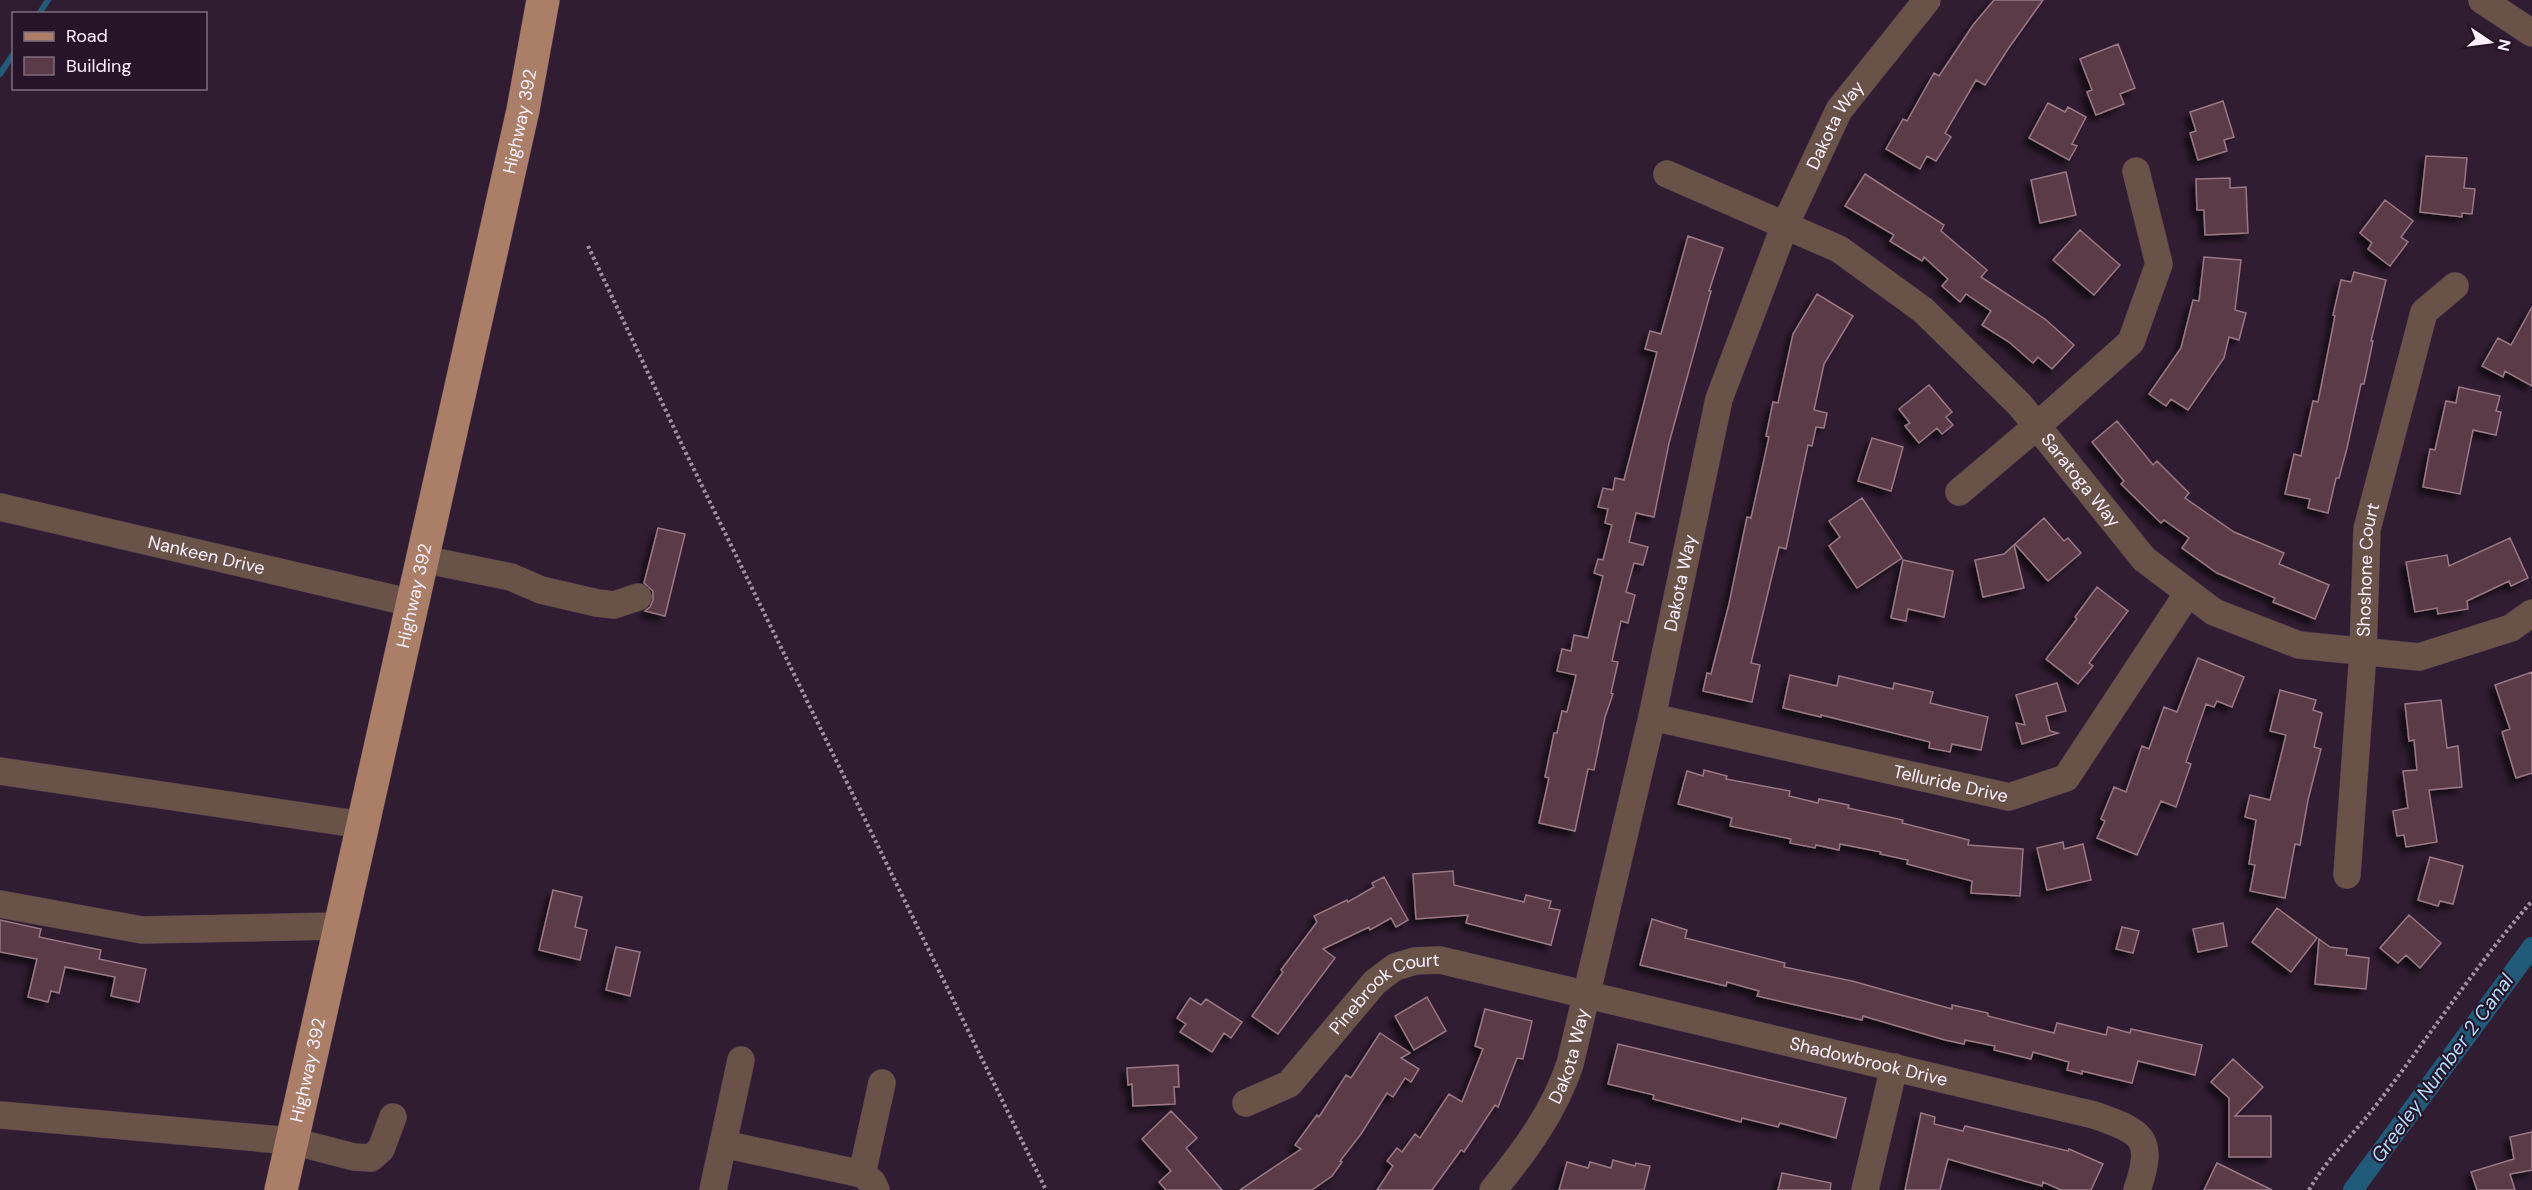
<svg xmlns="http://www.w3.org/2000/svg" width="2532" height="1190" viewBox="0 0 2532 1190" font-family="'DM Sans',sans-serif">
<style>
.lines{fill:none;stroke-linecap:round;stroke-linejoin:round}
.stream{stroke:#215b7a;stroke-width:6}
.canal{stroke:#215b7a;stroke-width:20}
.building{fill:#5a3b47;stroke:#997784;stroke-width:1.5;filter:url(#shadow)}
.minor-casing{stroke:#4e3b4f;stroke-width:28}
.major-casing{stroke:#4e3b4f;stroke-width:34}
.path{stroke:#a08fa1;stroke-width:4;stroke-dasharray:3 3;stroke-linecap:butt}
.minor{stroke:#695247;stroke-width:27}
.major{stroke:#ab7e67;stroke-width:33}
.labels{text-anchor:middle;stroke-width:4.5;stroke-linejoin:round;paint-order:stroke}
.street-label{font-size:18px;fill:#fdf0fe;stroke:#271428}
.water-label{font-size:20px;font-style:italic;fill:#aedefc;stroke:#271428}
</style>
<defs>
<filter id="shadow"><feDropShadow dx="-5.5" dy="5.5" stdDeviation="3" flood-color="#0009"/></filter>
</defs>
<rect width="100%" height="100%" fill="#311d32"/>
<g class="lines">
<path class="stream" d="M39,14L48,0
M0,74L14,53"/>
<path class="canal" d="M2353,1190L2532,947"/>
</g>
<path class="building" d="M1994,0H2043L2008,49L1985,85L1976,80L1945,133L1951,137L1936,161L1927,156L1920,169L1886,149L1903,119L1907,121L1934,73L1939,76L1973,25Z
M2118,44L2135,88L2120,94L2124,104L2096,115L2087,92L2092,90L2080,59Z
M2223,101L2234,137L2224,140L2227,151L2198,160L2190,133L2196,131L2190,112Z
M2048,103L2065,112L2068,107L2086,117L2072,144L2077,146L2069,160L2029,138Z
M2426,156L2467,158L2464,188L2475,189L2472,214L2462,213V217L2420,212Z
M2066,172L2076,215L2040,223L2031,180Z
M1865,174L1944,225L1941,231L1987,270L1981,277L2045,319L2074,345L2052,369L2038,357L2033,363L2009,342L1982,325L1991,311L1966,294L1960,302L1942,286L1948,279L1924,257L1922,261L1890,241L1894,235L1845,206Z
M2230,178V188L2246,187L2248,233L2205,235L2204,210H2197L2196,179Z
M2385,200L2413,221L2401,237L2408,242L2390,266L2368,249L2372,243L2360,233Z
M2080,230L2120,265L2094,295L2053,260Z
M1688,236L1723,248L1709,291H1711L1669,443L1654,517L1636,513L1629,542L1648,547L1643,565L1634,563L1626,592L1635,595L1628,623L1621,621L1612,661L1618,662L1611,693L1613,694L1605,717L1594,770L1588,769L1575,831L1539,823L1549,778L1545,777L1554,733H1557L1562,711L1567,712L1575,680L1576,675L1557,671L1562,649L1571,651L1574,635L1588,638L1603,576L1594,573L1598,559L1603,560L1612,525L1605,523L1608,509L1598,507L1603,488L1613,490L1615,478L1624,480L1657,352L1645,349L1650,331L1661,334Z
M2204,257L2241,260L2235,310L2246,313L2239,340L2229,337L2224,358L2188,410L2171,399L2166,406L2149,394L2181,348L2193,300L2199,301Z
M2354,272L2386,280L2371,341H2373L2364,384H2361L2347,448L2339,478H2336L2328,513L2308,508L2310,499L2285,494L2294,454L2301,456L2313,401L2318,402L2335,316L2333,315L2341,280L2351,282Z
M1817,294L1853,316L1824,364L1814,410L1827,413L1824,428L1816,427L1812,446L1808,445L1786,549L1779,547L1751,663L1760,665L1752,702L1703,691L1707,673L1711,674L1729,604L1747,517L1751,518L1769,437L1766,436L1773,402L1778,403L1793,334Z
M2532,307V386L2505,371L2503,377L2482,366L2498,338L2511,345Z
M1929,385L1952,412L1946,417L1953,425L1942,434L1937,428L1919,443L1905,426L1910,423L1899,409Z
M2459,387L2500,396L2496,411L2501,412L2496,435L2473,430L2460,494L2423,487L2430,449L2435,450L2446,401L2456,403Z
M2117,421L2153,465L2157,461L2189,493L2185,498L2234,532L2284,553L2279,564L2329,585L2315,619L2273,602L2275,598L2217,573L2182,548L2189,538L2164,520L2161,523L2121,484L2124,481L2092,442Z
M1872,438L1903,447L1891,491L1858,481Z
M1862,498L1902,558L1857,588L1829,546L1840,537L1829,521Z
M2044,518L2064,541L2068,538L2081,553L2048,581L2015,544Z
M658,528L685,534L665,616L645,611L650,607L653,600V591L644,583Z
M2510,538L2528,578L2511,586L2509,581L2467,601L2468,609L2438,614L2437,608L2415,612L2406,562L2447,555L2449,566Z
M2014,545L2024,588L1983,597L1975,560L2004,554Z
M1903,560L1953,571L1944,617L1908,609L1906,621L1891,618Z
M2097,587L2128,611L2089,663L2093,666L2078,684L2046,659L2077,619L2075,617Z
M2198,658L2244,677L2232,707L2217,701L2214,707L2206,704L2186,762L2191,764L2176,807L2161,801L2137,855L2097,838L2105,821L2101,819L2114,787L2126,792L2142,746L2149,749L2164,707L2177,712Z
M2532,672V773L2516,778L2502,732L2510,729L2495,685Z
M1790,675L1837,686L1839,676L1893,689L1894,683L1933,692L1930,703L1988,717L1981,750L1952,744L1950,752L1929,748L1930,742L1821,715V717L1783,708Z
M2057,683L2066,711L2046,716L2050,731L2058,733L2022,744L2016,723L2025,725L2016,695Z
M2280,690L2316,700L2313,710L2322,713L2314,747L2321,749L2308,800L2300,845L2295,844L2285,898L2250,891L2255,865L2249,864L2256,820L2245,817L2250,795L2270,800L2286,735L2270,731Z
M2441,700L2447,748L2458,746L2462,787L2429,790L2437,842L2406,847L2404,835L2397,836L2393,811L2408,808L2403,771L2417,770L2414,740L2409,741L2405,704Z
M1704,770L1727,776L1726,779L1790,791L1789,796L1818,803L1819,799L1849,805L1848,808L1903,820L1902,823L1969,840L1968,845L2023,849L2020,896L1971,893L1972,881L1907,864L1908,860L1880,854L1881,852L1840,844L1839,850L1816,845L1815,848L1790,843L1791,839L1730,826L1732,818L1678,804L1687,771L1703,776Z
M2063,842L2064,849L2083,844L2091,880L2047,890L2037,848Z
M2430,857L2463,866L2453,904L2440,901L2438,906L2418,900Z
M1453,871L1454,885L1524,902L1526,895L1551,901L1549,908L1560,910L1551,945L1466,923L1468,915L1416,919L1413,874Z
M1384,877L1408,920L1396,927L1391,918L1370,930L1369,927L1323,949L1335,958L1278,1034L1252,1016L1283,972L1281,970L1317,922L1314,916L1347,900L1348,902L1374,887L1372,883Z
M553,890L582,897L575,927L587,930L580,960L539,950Z
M2277,908L2317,938L2291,972L2252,942Z
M2409,915L2441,943L2420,968L2406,955L2398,963L2380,948Z
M1652,919L1687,930L1685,938L1785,963L1784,967L1852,981L1952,1009V1005L1988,1013V1016L2054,1033L2057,1023L2106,1035L2108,1027L2130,1033L2131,1029L2202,1045L2195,1075L2138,1061L2132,1083L2082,1071V1074L2067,1070L2069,1062L2033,1052L2031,1059L1994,1050L1995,1046L1965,1040L1964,1044L1945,1040L1863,1016L1862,1020L1757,996L1759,991L1727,982L1726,986L1640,965Z
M0,920L41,929L39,937L101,950L99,959L146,969L139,1002L111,996L115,977L65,967L59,993L51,991L48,1002L28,997L37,959L0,952Z
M2223,923L2227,946L2198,952L2193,929Z
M2122,927L2139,931L2133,953L2116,949Z
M2319,939L2330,947L2347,949L2346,955L2369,958L2366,989L2315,984Z
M616,947L640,952L630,996L606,990Z
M1427,997L1446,1031L1414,1050L1395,1016Z
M1190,998L1201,1005L1206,999L1242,1022L1231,1038L1224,1033L1212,1052L1180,1032L1186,1024L1177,1018Z
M1485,1009L1532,1021L1523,1059L1517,1058L1498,1107L1495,1105L1464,1152L1461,1150L1432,1190H1377L1393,1166L1387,1161L1397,1148L1402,1152L1415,1134L1420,1138L1449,1094L1462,1102L1483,1049L1475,1046Z
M1380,1033L1410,1053L1401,1058L1419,1069L1411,1082L1405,1078L1393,1097L1387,1093L1361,1134L1340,1161L1342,1162L1332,1176L1312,1190H1240L1301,1149L1295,1145L1317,1115L1319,1117L1346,1075L1351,1078Z
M1618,1044L1846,1098L1836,1138L1780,1123L1778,1127L1742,1118L1741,1122L1653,1099L1654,1095L1608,1084Z
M2233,1059L2263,1087L2235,1116H2271V1157H2229V1098L2211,1082Z
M1178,1065L1179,1087H1174L1175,1104L1133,1106L1132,1084L1128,1085L1127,1068Z
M1171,1111L1197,1138L1186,1148L1222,1190H1166L1159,1182L1171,1171L1142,1139Z
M1921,1113L1935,1117L1934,1124L1963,1131L1965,1126L2068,1151L2069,1149L2103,1164L2091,1190H2061L2043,1182L2042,1186L1948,1159L1940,1190H1905Z
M2532,1132V1170L2510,1174L2515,1190H2477L2471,1172L2514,1159L2510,1137Z
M1613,1160L1635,1166L1636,1163L1650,1166L1644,1190H1559L1567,1162L1588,1168L1590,1162L1611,1168Z
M2217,1163L2272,1190H2204Z
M1782,1173L1831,1183L1830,1190H1778Z"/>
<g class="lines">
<g class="minor-casing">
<g id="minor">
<path d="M2482,0L2532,33"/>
<path id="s1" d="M1667,174L1839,249L1923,310L2020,405L2144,559L2214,612L2299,645L2419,657L2511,628L2532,613"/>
<path d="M1959,492L2037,426L2131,342L2159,264L2136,171"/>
<path id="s2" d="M0,507L412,603"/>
<path d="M422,559L511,577L541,590L597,603L614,605L638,597"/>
<path id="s3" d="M1652,717L2009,797L2066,778L2188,593"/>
<path d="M0,771L363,825"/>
<path id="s4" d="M2347,875L2363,652L2367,529L2424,312L2455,286"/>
<path d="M0,904L142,930L340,926"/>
<path id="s5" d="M1246,1103L1289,1084L1375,982L1395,967L1415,961L1440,960L2094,1115C2143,1132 2155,1138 2137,1190"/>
<path d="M0,1115L292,1141L354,1157L371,1158L381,1149L393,1117"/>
<path d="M723,1144L862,1174L872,1182L876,1190"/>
<path d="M862,1174L882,1083"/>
<path d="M713,1190L741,1060"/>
<path id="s6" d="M1493,1190C1525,1151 1554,1112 1570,1064L1652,717L1719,399L1785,225L1839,110L1927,0"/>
<path d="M1865,1190L1894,1067"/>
</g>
</g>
<g class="major-casing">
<g id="major">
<path id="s7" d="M281,1190L523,110L543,0"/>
</g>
</g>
<path class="path" d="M588,246L683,447L1046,1190
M2309,1190C2327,1158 2355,1133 2377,1104C2429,1037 2476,965 2532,901"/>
<use href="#minor" class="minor"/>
<use href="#major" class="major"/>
</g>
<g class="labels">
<g class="street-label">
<text dy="6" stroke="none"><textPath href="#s7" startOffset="1095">Highway 392</textPath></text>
<text dy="6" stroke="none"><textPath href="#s6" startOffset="1128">Dakota Way</textPath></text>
<text dy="6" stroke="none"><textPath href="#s1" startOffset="524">Saratoga Way</textPath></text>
<text dy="6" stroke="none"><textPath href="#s2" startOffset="212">Nankeen Drive</textPath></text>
<text dy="6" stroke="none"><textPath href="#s4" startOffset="306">Shoshone Court</textPath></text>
<text dy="6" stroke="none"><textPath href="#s6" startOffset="642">Dakota Way</textPath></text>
<text dy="6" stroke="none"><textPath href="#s7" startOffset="609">Highway 392</textPath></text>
<text dy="6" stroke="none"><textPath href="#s3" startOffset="306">Telluride Drive</textPath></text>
<text dy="6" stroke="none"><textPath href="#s5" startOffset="183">Pinebrook Court</textPath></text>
<text dy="6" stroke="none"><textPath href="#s6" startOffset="156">Dakota Way</textPath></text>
<text dy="6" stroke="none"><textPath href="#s5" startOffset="692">Shadowbrook Drive</textPath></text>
<text dy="6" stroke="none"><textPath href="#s7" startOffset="123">Highway 392</textPath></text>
</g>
<g class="water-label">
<text transform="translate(2442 1068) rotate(-54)" y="7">Greeley Number 2 Canal</text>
</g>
</g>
<rect x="12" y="12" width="195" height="78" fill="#271428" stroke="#7d6c7e" stroke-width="1.5"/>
<rect x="24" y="32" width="30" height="9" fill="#ab7e67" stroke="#7d6c7e" stroke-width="1.5"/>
<text x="66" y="42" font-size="18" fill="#fdf0fe">Road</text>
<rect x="24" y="57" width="30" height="18" fill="#5a3b47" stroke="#7d6c7e" stroke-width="1.5"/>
<text x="66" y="72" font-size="18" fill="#fdf0fe">Building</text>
<g transform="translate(2490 42) rotate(103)" stroke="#271428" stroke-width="4.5" paint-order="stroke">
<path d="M0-4.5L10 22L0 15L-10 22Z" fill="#fdf0fe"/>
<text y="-9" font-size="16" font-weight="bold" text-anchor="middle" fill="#fdf0fe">N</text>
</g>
</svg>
